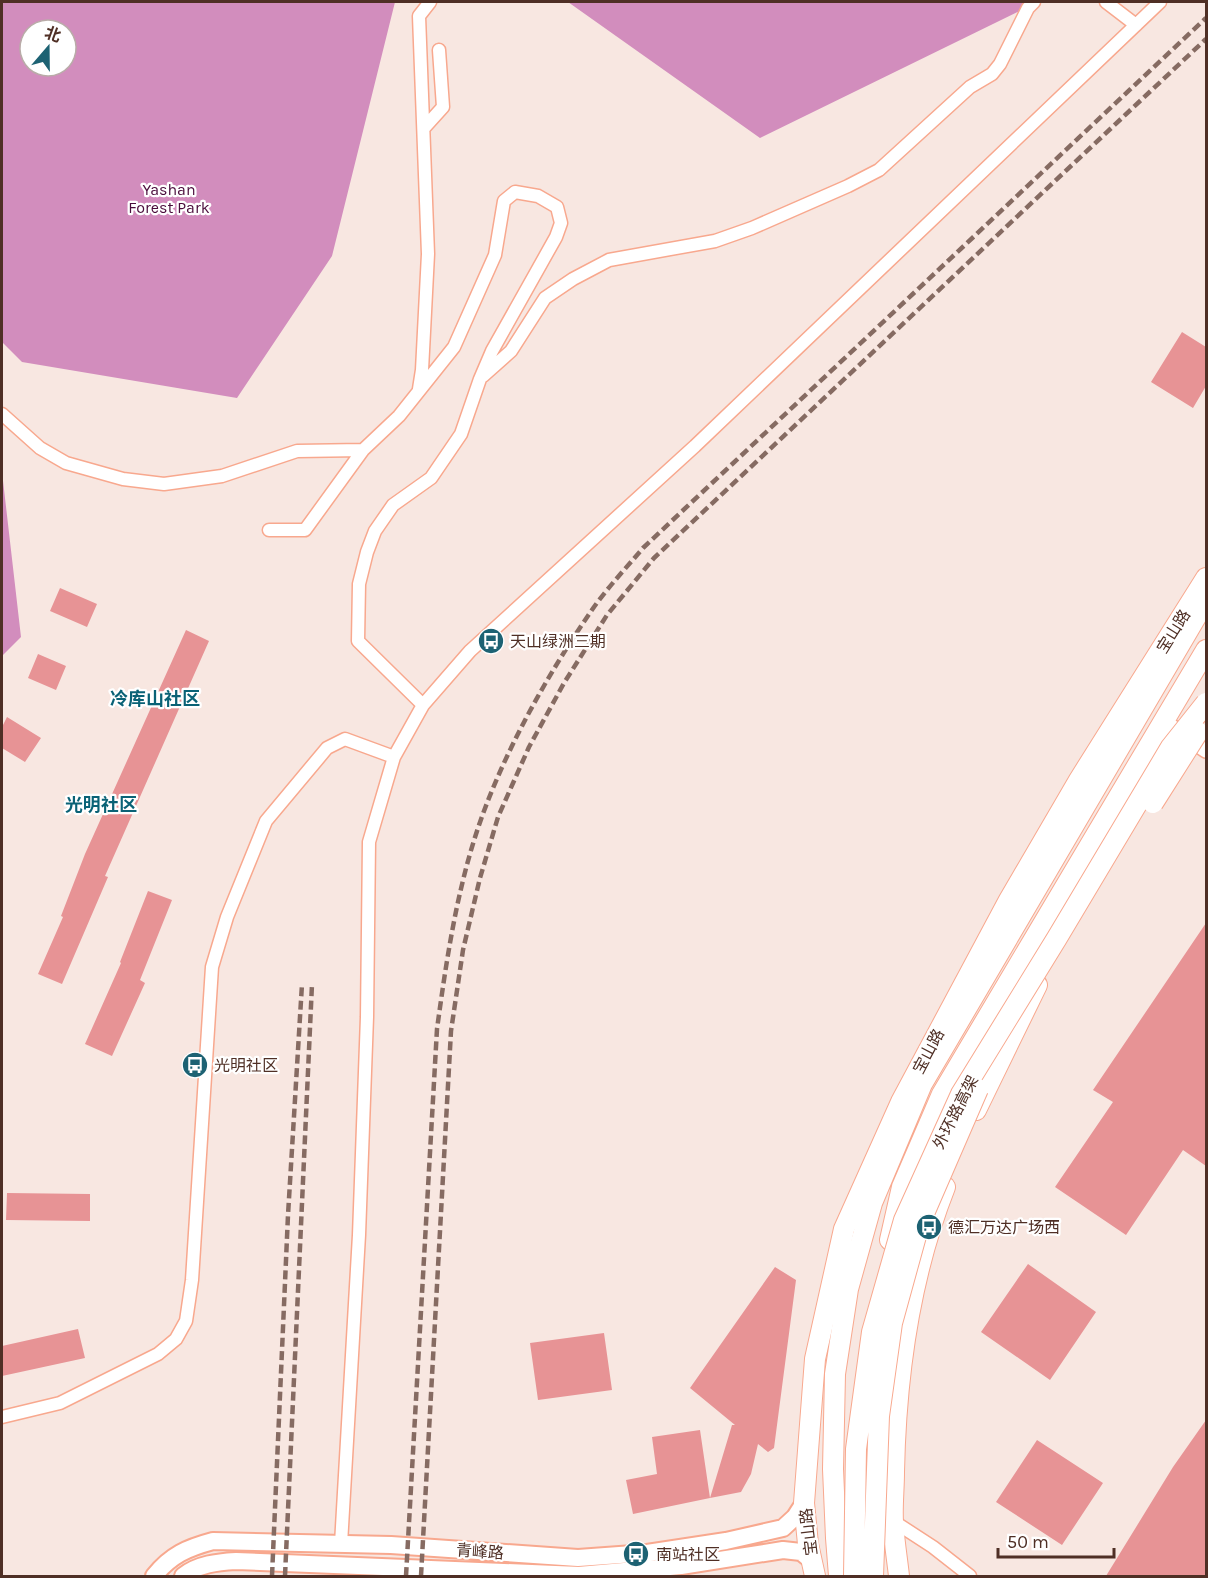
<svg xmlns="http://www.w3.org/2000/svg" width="1208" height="1578" viewBox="0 0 1208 1578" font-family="Karla,'Noto Sans SC',sans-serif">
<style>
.forest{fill:#d28dbd;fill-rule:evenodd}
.building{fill:#e79395}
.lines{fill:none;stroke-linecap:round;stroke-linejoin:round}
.minor-casing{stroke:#f8a88e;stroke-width:15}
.tertiary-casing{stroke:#f8a88e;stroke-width:18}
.secondary-casing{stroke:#f8a88e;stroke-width:20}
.primary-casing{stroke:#f8a88e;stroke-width:22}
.trunk-casing{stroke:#f8a88e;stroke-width:22}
.minor{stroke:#fff;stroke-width:12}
.tertiary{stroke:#fff;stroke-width:15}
.secondary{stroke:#fff;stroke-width:16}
.primary{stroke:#fff;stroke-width:20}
.trunk{stroke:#fff;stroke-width:20}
.rail{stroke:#866b62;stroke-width:4.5;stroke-dasharray:9 4.5;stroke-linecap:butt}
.trunk-bridge-casing{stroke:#f8a88e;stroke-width:22;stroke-linecap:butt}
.trunk-bridge{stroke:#fff;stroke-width:20}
.labels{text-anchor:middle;stroke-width:4.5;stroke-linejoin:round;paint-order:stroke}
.park-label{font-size:16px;fill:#490b3b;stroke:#fff}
.street-label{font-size:16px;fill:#4f2f25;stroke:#fff}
.poi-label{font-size:16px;fill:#4f2f25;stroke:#fff;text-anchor:start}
.neighbourhood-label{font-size:18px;font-weight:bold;fill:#0a6276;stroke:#fff}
</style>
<rect width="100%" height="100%" fill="#f8e7e1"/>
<path class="forest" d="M2,2H395L332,256L237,398L22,362L2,342ZM30,30H66V66H30Z
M568,2H1038L760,138Z
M2,472L21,637L2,656Z"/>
<path class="building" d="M1182,332L1206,347V386L1193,408L1151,382Z
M60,588L97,604L87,627L50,611Z
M186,630L209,641L105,876L108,877L62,984L38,974L63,917L61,916L85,854Z
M38,654L66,666L56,690L28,678Z
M7,717L41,738L25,762L2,748V727Z
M148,891L172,900L140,980L145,983L112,1056L85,1044L121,963L120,962Z
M1206,923V1166L1183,1150L1126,1235L1055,1187L1113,1102L1093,1090Z
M7,1193L90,1194V1221L6,1220Z
M1028,1264L1096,1312L1050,1380L981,1332Z
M775,1267L796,1280L774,1448L768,1452L758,1444L751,1474L741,1492L710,1498L732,1425H735L690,1388Z
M78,1329L85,1358L2,1376V1346Z
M604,1333L612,1390L538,1400L530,1343Z
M1206,1420V1576H1106L1173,1467Z
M700,1430L710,1498L633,1514L626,1480L657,1474L652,1437Z
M1037,1440L1103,1483L1062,1545L996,1502Z"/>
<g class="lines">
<g class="minor-casing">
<path id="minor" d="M1106,2L1136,25
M424,128L443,107L439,50
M483,376L511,351L545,298L573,279L609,260L715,241L752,228L848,186L879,170L970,87L992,74L1000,64L1028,8L1034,2
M419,389L422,370L428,254L419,16L430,2
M2,414L40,448L66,463L123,479L164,484L222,476L297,451L363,450
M269,530H305L363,450L399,416L454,347L495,255L504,201L515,192L538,196L557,207L561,223L556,237L492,351L480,379L461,434L431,478L393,505L375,531L367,552L359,584L358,641L423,705
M2,1417L60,1403L158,1354L176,1339L186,1321L192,1280L212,967L227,917L266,821L327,748L345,739L394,757
M893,1521L933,1547L970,1576
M341,1544L359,1235L367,1017L369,842L394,757L423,705L470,651L695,446L1160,2"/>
</g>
<g class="tertiary-casing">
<path id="tertiary" d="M1170,726L1206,750"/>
</g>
<g class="secondary-casing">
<path id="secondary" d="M154,1576C171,1555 187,1548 213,1541L391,1545L578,1558L647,1553L726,1541L783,1528L795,1517L804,1503
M183,1576C198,1564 218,1562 236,1561L579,1575L681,1566L783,1550L801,1552L811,1560"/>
</g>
<g class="primary-casing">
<path id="primary" d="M976,1110L1037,985
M815,1576L808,1544L804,1503L815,1359L844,1229L901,1102L1009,900L1079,780L1206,578
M899,1576C897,1558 894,1540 893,1522C892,1506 894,1489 894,1472C896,1374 909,1278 945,1187"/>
</g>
<g class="trunk-casing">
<path id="trunk" d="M890,1240L902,1187L942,1094L1206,650
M839,1576L836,1538L833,1469L835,1374L848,1289L872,1203L922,1084L1206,600"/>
</g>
<use href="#minor" class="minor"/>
<use href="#tertiary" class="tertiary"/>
<use href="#secondary" class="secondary"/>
<use href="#primary" class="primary"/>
<use href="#trunk" class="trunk"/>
<path class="rail" d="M272,1576L288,1215L302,984
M285,1576L312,984
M406,1576L437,1029C447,956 458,881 484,811C510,741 551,669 594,607C609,586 627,567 643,548L1206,18
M421,1576L451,1031L463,950L480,878L498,817L529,747L564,683L607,615L654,558L1206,39"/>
<g class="trunk-bridge-casing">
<path id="trunk-bridge" d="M1153,803L1198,732
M854,1576L856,1449L872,1332L904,1220L961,1094L1057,938L1171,747L1206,703
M873,1576L879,1416L892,1323L919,1225L978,1089"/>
</g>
<use href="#trunk-bridge" class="trunk-bridge"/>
</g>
<defs>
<g id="bus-disc" transform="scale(1.35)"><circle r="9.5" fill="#1d6273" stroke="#fff"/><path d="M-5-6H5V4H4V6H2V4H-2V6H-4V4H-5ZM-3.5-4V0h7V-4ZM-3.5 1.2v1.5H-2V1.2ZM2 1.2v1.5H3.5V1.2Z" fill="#fff"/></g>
</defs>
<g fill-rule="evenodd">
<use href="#bus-disc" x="491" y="641"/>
<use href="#bus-disc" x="195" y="1065"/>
<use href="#bus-disc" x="929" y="1227"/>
<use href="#bus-disc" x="636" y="1554"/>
</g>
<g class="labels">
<g class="park-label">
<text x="169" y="195">Yashan<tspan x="169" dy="18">Forest Park</tspan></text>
</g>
<g class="street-label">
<text transform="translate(1173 631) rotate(-58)" y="6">宝山路</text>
<text transform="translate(928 1051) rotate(-62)" y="6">宝山路</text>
<text transform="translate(955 1112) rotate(-63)" y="6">外环路高架</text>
<text transform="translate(808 1532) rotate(-97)" y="6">宝山路</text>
<text transform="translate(480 1551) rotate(4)" y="6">青峰路</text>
</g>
<g class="poi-label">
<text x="510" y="647">天山绿洲三期</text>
<text x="214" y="1071">光明社区</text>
<text x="948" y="1233">德汇万达广场西</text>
<text x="656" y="1560">南站社区</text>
</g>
<g class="neighbourhood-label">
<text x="155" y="705">冷库山社区</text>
<text x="101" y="811">光明社区</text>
</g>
</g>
<rect width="1208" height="1578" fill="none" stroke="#4f2f25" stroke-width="6"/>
<g transform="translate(48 48) rotate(20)"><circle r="28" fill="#ffffff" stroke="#b9aca8" stroke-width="1.5"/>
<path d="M0-4.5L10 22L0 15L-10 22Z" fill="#1d6273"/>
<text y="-9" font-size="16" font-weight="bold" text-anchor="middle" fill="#4f2f25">北</text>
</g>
<path d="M998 1548v9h116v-9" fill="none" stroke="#4f2f25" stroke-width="3"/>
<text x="1007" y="1548" font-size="18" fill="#4f2f25" stroke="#ffffff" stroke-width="4.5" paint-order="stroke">50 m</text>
</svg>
